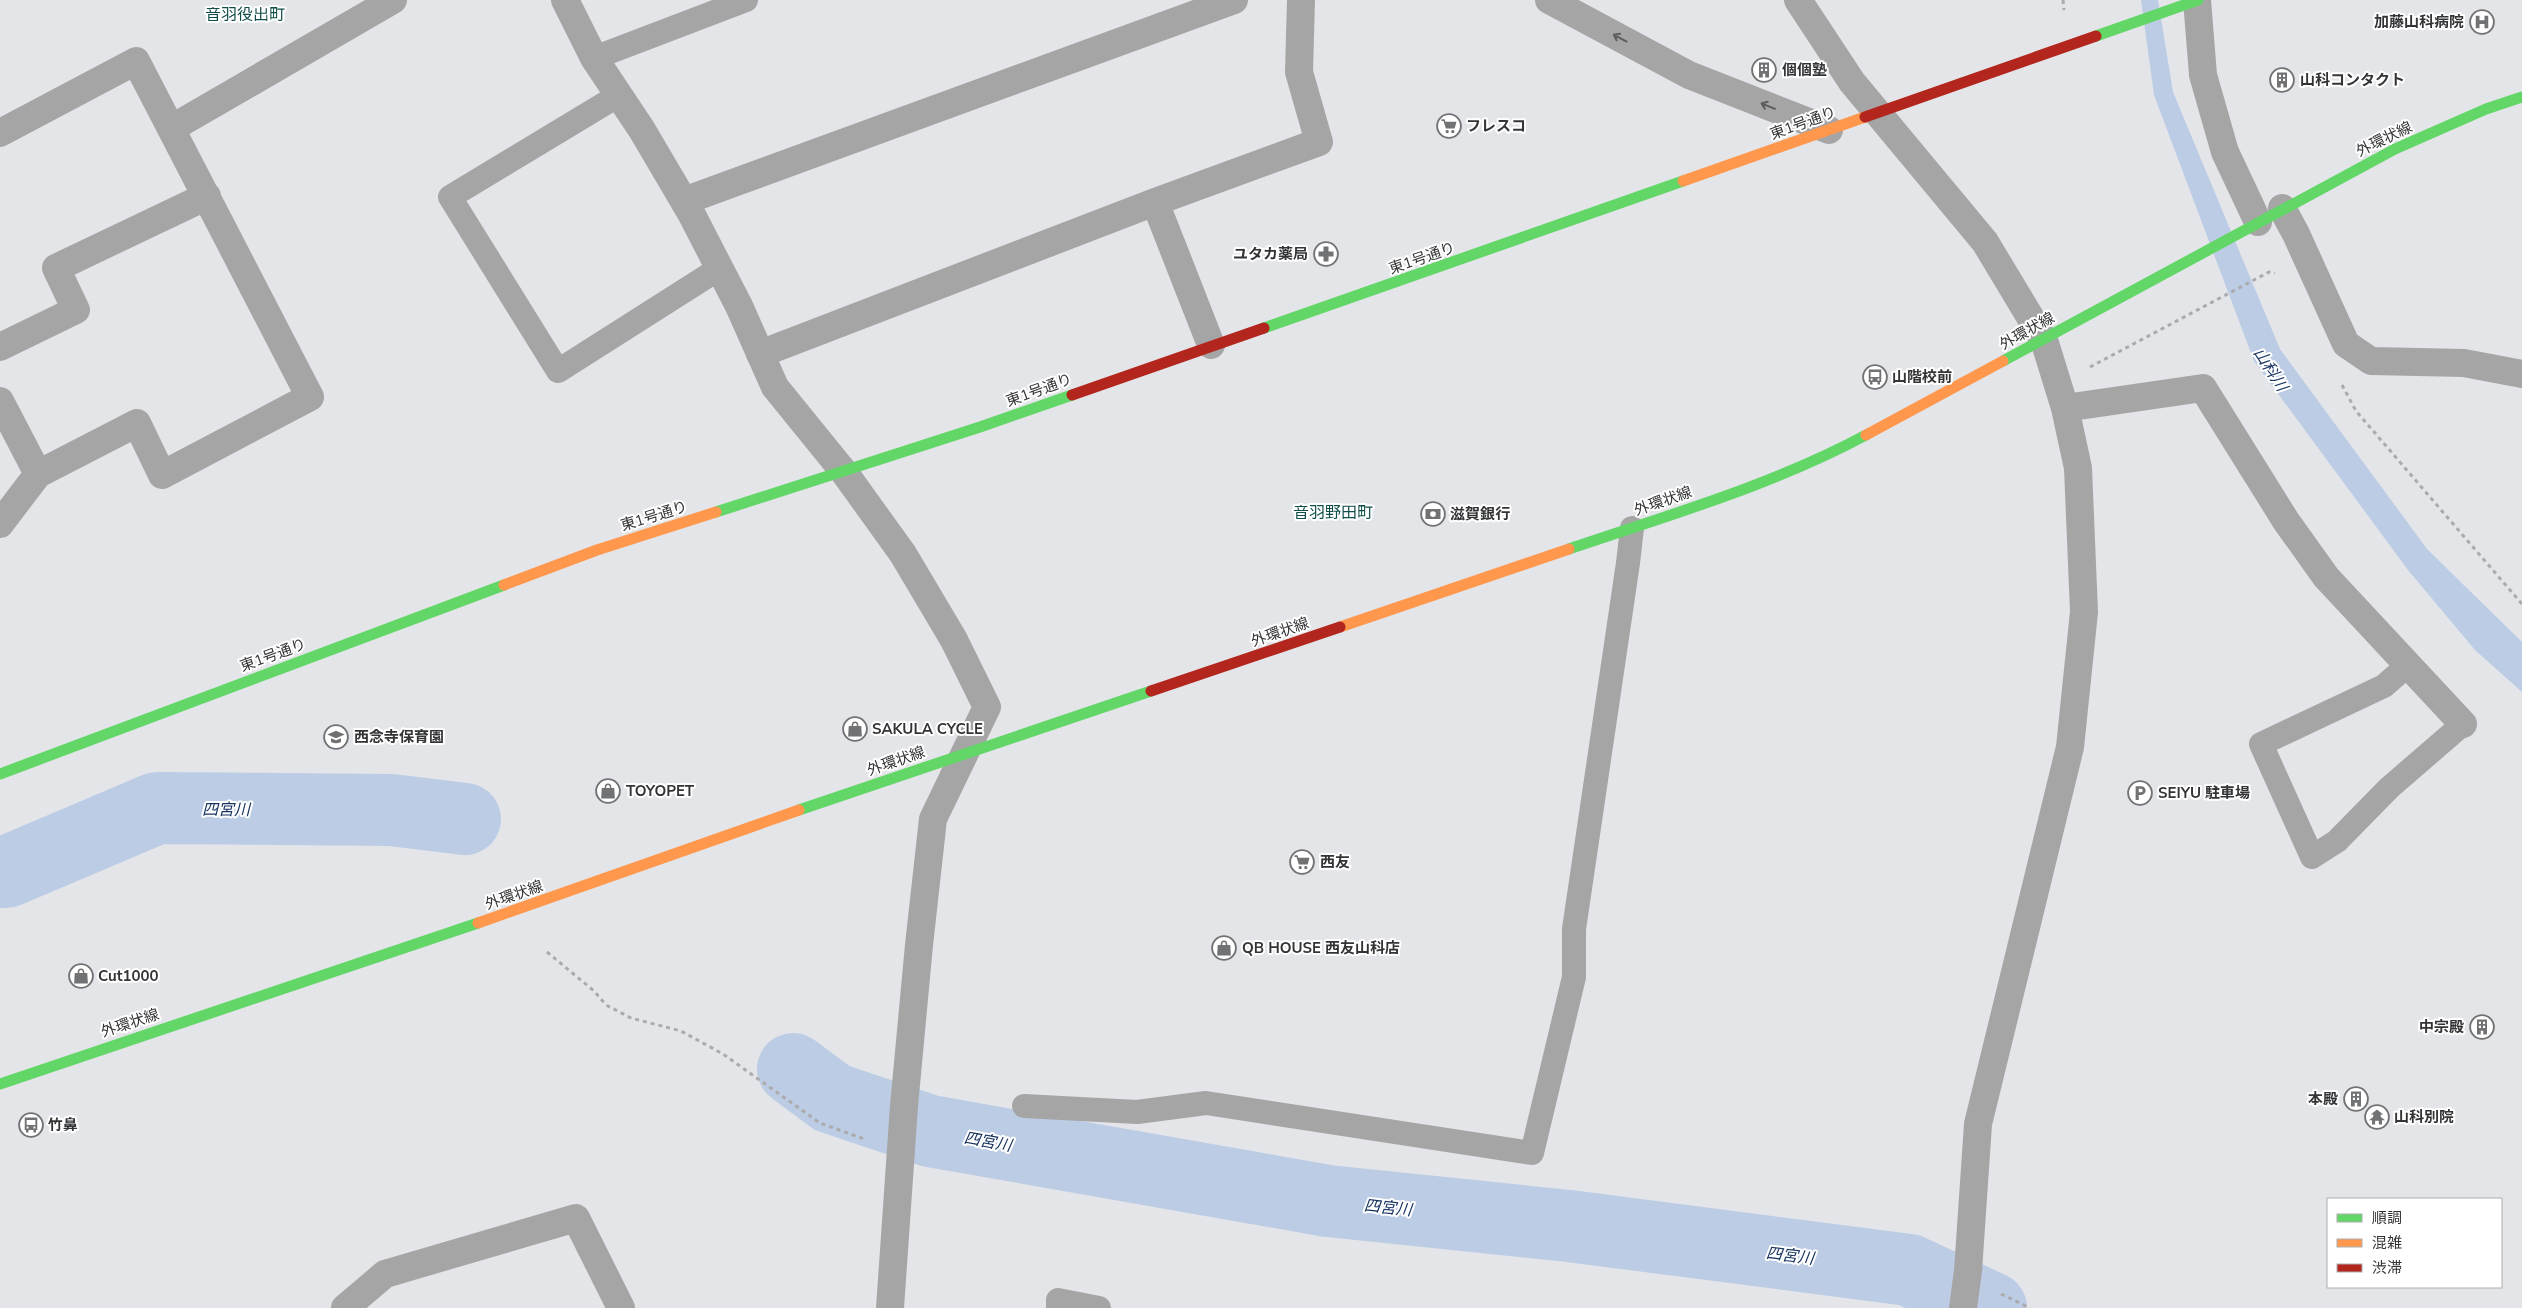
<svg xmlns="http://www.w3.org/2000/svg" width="2522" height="1308" viewBox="0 0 2522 1308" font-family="'Nunito Sans','Noto Sans JP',sans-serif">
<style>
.water{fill:#bccce5}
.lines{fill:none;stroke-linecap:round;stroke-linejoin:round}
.river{stroke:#bccce5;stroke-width:72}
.path{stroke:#ababac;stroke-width:3;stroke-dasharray:4 4;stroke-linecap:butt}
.lane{stroke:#a6a5a6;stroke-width:24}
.street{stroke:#a6a5a6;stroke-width:28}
.fast{stroke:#63d668;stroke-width:11}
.slow{stroke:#ff974d;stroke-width:11}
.jam{stroke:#b3261e;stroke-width:11}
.oneway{stroke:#5b5c5d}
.labels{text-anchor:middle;stroke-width:4;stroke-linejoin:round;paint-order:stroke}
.poi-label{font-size:15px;font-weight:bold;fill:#333436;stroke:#fff;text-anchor:start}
.street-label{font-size:15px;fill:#333436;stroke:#fff}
.neighbourhood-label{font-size:16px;fill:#114e4a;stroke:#fff}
.water-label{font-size:16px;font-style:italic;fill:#183460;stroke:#fff}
</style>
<rect width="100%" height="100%" fill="#e3e5e8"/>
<path class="water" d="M2141,0H2158L2173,92L2280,349L2427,549L2522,642V692L2475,650L2408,570L2254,361L2154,95Z"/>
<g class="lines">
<path class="river" d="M0,872H6L157,808L391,810L465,819
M793,1069L832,1098L930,1131L1328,1201L1569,1226L1909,1270L1991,1308"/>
<path class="path" d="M2063,0L2064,10
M2090,367L2269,272L2275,273
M2342,385L2356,411L2522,604
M547,952L594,991L606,1005L631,1018L681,1031L723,1054L820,1123L867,1140
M2001,1294L2030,1308"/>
<path class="lane" d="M594,58L746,0
M619,95L450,197L558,371L720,268
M2408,665L2384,686L2261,744L2312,857L2337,841L2389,788L2463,724
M1024,1106L1137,1112L1206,1103L1532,1153L1574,977V929L1628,563L1632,528
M1058,1308V1300L1099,1308"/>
<path class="street" d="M565,0L594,58L642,130L692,215L739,306L775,387L844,472L903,554L954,640L987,707L933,819L919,945L904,1106L890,1308
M1549,0L1689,75L1829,130
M1798,0L1852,82L1985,242L2044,340L2065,408L2078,468L2084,612L2070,747L1978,1124L1968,1271L1963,1308
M2197,0L2203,75L2225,152L2258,222
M172,128L393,0
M0,133L136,61L310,397L162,475L137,423L38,474L0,524
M684,201L1234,0
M1155,202L1211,345
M2282,208L2296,234L2346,344L2371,361L2464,363L2522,374
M0,347L76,310L56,268L207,196
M760,354L1155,202L1319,142L1299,72L1301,0
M0,401L38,474
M2065,408L2203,388L2286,521L2326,577L2463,724
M345,1308L385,1274L576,1218L621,1308"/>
<path class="fast" d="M2096,36L2198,0
M1264,328L1683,181
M2003,361L2395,149L2486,109L2522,97
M716,512L980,427L1072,395
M1569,549C1669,515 1773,485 1866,435
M0,774L504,585
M799,810L1151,691
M0,1084L478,923"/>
<path class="slow" d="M1683,181L1865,117
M1866,435L2003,361
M504,585L597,550L716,512
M1340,627L1569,549
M478,923L799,810"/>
<path class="jam" d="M1865,117L2096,36
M1072,395L1264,328
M1151,691L1340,627"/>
</g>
<defs><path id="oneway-shaft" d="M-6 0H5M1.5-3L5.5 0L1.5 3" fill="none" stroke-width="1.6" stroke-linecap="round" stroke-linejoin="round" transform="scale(1.25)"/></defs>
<g class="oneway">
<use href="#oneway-shaft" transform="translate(1620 38) rotate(-152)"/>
<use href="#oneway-shaft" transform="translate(1768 106) rotate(-158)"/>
</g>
<defs>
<g id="hospital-ring" transform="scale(1.25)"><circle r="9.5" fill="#fff" stroke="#717274" stroke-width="1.5"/><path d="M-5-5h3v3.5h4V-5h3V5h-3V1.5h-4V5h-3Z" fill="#717274"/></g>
<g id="building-ring" transform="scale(1.25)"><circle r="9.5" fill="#fff" stroke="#717274" stroke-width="1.5"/><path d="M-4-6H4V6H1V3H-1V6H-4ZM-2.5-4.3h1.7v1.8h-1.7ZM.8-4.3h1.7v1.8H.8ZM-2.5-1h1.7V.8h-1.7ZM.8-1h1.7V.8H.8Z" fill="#717274"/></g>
<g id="supermarket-ring" transform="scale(1.25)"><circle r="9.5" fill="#fff" stroke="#717274" stroke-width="1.5"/><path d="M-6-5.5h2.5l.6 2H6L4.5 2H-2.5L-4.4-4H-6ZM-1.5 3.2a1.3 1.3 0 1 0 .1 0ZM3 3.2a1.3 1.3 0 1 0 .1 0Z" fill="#717274"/></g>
<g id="pharmacy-ring" transform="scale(1.25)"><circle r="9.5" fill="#fff" stroke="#717274" stroke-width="1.5"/><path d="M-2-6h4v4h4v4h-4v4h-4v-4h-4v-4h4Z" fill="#717274"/></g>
<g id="bus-ring" transform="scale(1.25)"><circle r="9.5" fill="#fff" stroke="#717274" stroke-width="1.5"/><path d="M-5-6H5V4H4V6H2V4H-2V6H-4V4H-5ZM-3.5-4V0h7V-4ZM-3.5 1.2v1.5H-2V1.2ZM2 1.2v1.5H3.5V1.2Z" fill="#717274"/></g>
<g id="bank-ring" transform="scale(1.25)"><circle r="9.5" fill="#fff" stroke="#717274" stroke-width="1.5"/><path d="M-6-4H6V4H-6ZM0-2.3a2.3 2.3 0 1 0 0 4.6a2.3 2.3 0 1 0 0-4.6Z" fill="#717274"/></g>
<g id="shop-ring" transform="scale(1.25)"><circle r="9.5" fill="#fff" stroke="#717274" stroke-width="1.5"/><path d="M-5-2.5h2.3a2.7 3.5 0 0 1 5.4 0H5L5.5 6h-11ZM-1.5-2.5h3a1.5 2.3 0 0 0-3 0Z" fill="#717274"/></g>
<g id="school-ring" transform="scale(1.25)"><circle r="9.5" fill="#fff" stroke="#717274" stroke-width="1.5"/><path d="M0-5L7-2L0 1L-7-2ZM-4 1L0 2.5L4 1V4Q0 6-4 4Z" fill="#717274"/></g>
<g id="parking-ring" transform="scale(1.25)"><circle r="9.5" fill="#fff" stroke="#717274" stroke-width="1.5"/><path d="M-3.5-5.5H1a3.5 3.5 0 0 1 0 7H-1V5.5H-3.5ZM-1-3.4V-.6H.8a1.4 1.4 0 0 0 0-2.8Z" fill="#717274"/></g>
<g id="temple-ring" transform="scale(1.25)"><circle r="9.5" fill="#fff" stroke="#717274" stroke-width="1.5"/><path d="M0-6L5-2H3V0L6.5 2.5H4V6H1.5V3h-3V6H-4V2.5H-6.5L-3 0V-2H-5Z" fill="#717274"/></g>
</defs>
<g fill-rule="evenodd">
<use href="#hospital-ring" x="2482" y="22"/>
<use href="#building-ring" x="1764" y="70"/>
<use href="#building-ring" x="2282" y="80"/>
<use href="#supermarket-ring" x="1449" y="126"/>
<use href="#pharmacy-ring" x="1326" y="254"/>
<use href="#bus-ring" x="1875" y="377"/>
<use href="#bank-ring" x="1433" y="514"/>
<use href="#shop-ring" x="855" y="729"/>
<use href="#school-ring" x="336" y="737"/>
<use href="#shop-ring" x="608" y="791"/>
<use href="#parking-ring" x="2140" y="793"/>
<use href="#supermarket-ring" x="1302" y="862"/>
<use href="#shop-ring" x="1224" y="948"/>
<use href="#shop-ring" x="81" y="976"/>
<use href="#building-ring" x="2482" y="1027"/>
<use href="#building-ring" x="2356" y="1099"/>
<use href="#temple-ring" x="2377" y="1117"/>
<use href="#bus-ring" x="31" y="1125"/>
</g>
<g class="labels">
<g class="poi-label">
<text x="2464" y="27" text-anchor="end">加藤山科病院</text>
<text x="1782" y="75">個個塾</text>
<text x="2300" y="85">山科コンタクト</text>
<text x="1466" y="131">フレスコ</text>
<text x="1308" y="259" text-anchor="end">ユタカ薬局</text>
<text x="1892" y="382">山階校前</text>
<text x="1450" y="519">滋賀銀行</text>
<text x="872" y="734">SAKULA CYCLE</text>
<text x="354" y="742">西念寺保育園</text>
<text x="626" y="796">TOYOPET</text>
<text x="2158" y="798">SEIYU 駐車場</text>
<text x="1320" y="867">西友</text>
<text x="1242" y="953">QB HOUSE 西友山科店</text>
<text x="98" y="981">Cut1000</text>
<text x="2464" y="1032" text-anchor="end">中宗殿</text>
<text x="2338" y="1104" text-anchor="end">本殿</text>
<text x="2394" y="1122">山科別院</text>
<text x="48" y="1130">竹鼻</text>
</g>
<g class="street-label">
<text transform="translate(1803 123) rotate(-20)" y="5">東1号通り</text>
<text transform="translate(2384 139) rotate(-26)" y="5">外環状線</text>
<text transform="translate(1422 258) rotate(-19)" y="5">東1号通り</text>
<text transform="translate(2027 331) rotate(-29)" y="5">外環状線</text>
<text transform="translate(1039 390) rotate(-20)" y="5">東1号通り</text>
<text transform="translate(1663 501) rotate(-19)" y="5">外環状線</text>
<text transform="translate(654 516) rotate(-17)" y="5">東1号通り</text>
<text transform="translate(1280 632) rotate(-19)" y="5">外環状線</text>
<text transform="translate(273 655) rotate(-20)" y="5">東1号通り</text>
<text transform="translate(896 761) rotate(-19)" y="5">外環状線</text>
<text transform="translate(514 895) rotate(-19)" y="5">外環状線</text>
<text transform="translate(130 1023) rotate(-18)" y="5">外環状線</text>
</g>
<g class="neighbourhood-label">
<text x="245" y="20">音羽役出町</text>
<text x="1333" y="518">音羽野田町</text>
</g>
<g class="water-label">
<text transform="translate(2271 369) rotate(57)" y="6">山科川</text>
<text x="226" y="815">四宮川</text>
<text transform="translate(988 1141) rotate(10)" y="6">四宮川</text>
<text transform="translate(1388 1207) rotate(6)" y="6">四宮川</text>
<text transform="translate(1790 1255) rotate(7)" y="6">四宮川</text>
</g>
</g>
<rect x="2327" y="1198" width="175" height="90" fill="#ffffff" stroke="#adaeaf"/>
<rect x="2337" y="1214" width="25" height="8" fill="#63d668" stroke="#adaeaf"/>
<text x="2372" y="1223" font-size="15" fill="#333436">順調</text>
<rect x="2337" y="1239" width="25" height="8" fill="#ff974d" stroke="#adaeaf"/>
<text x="2372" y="1248" font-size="15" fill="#333436">混雑</text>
<rect x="2337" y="1264" width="25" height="8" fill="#b3261e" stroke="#adaeaf"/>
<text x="2372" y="1273" font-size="15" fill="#333436">渋滞</text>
</svg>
